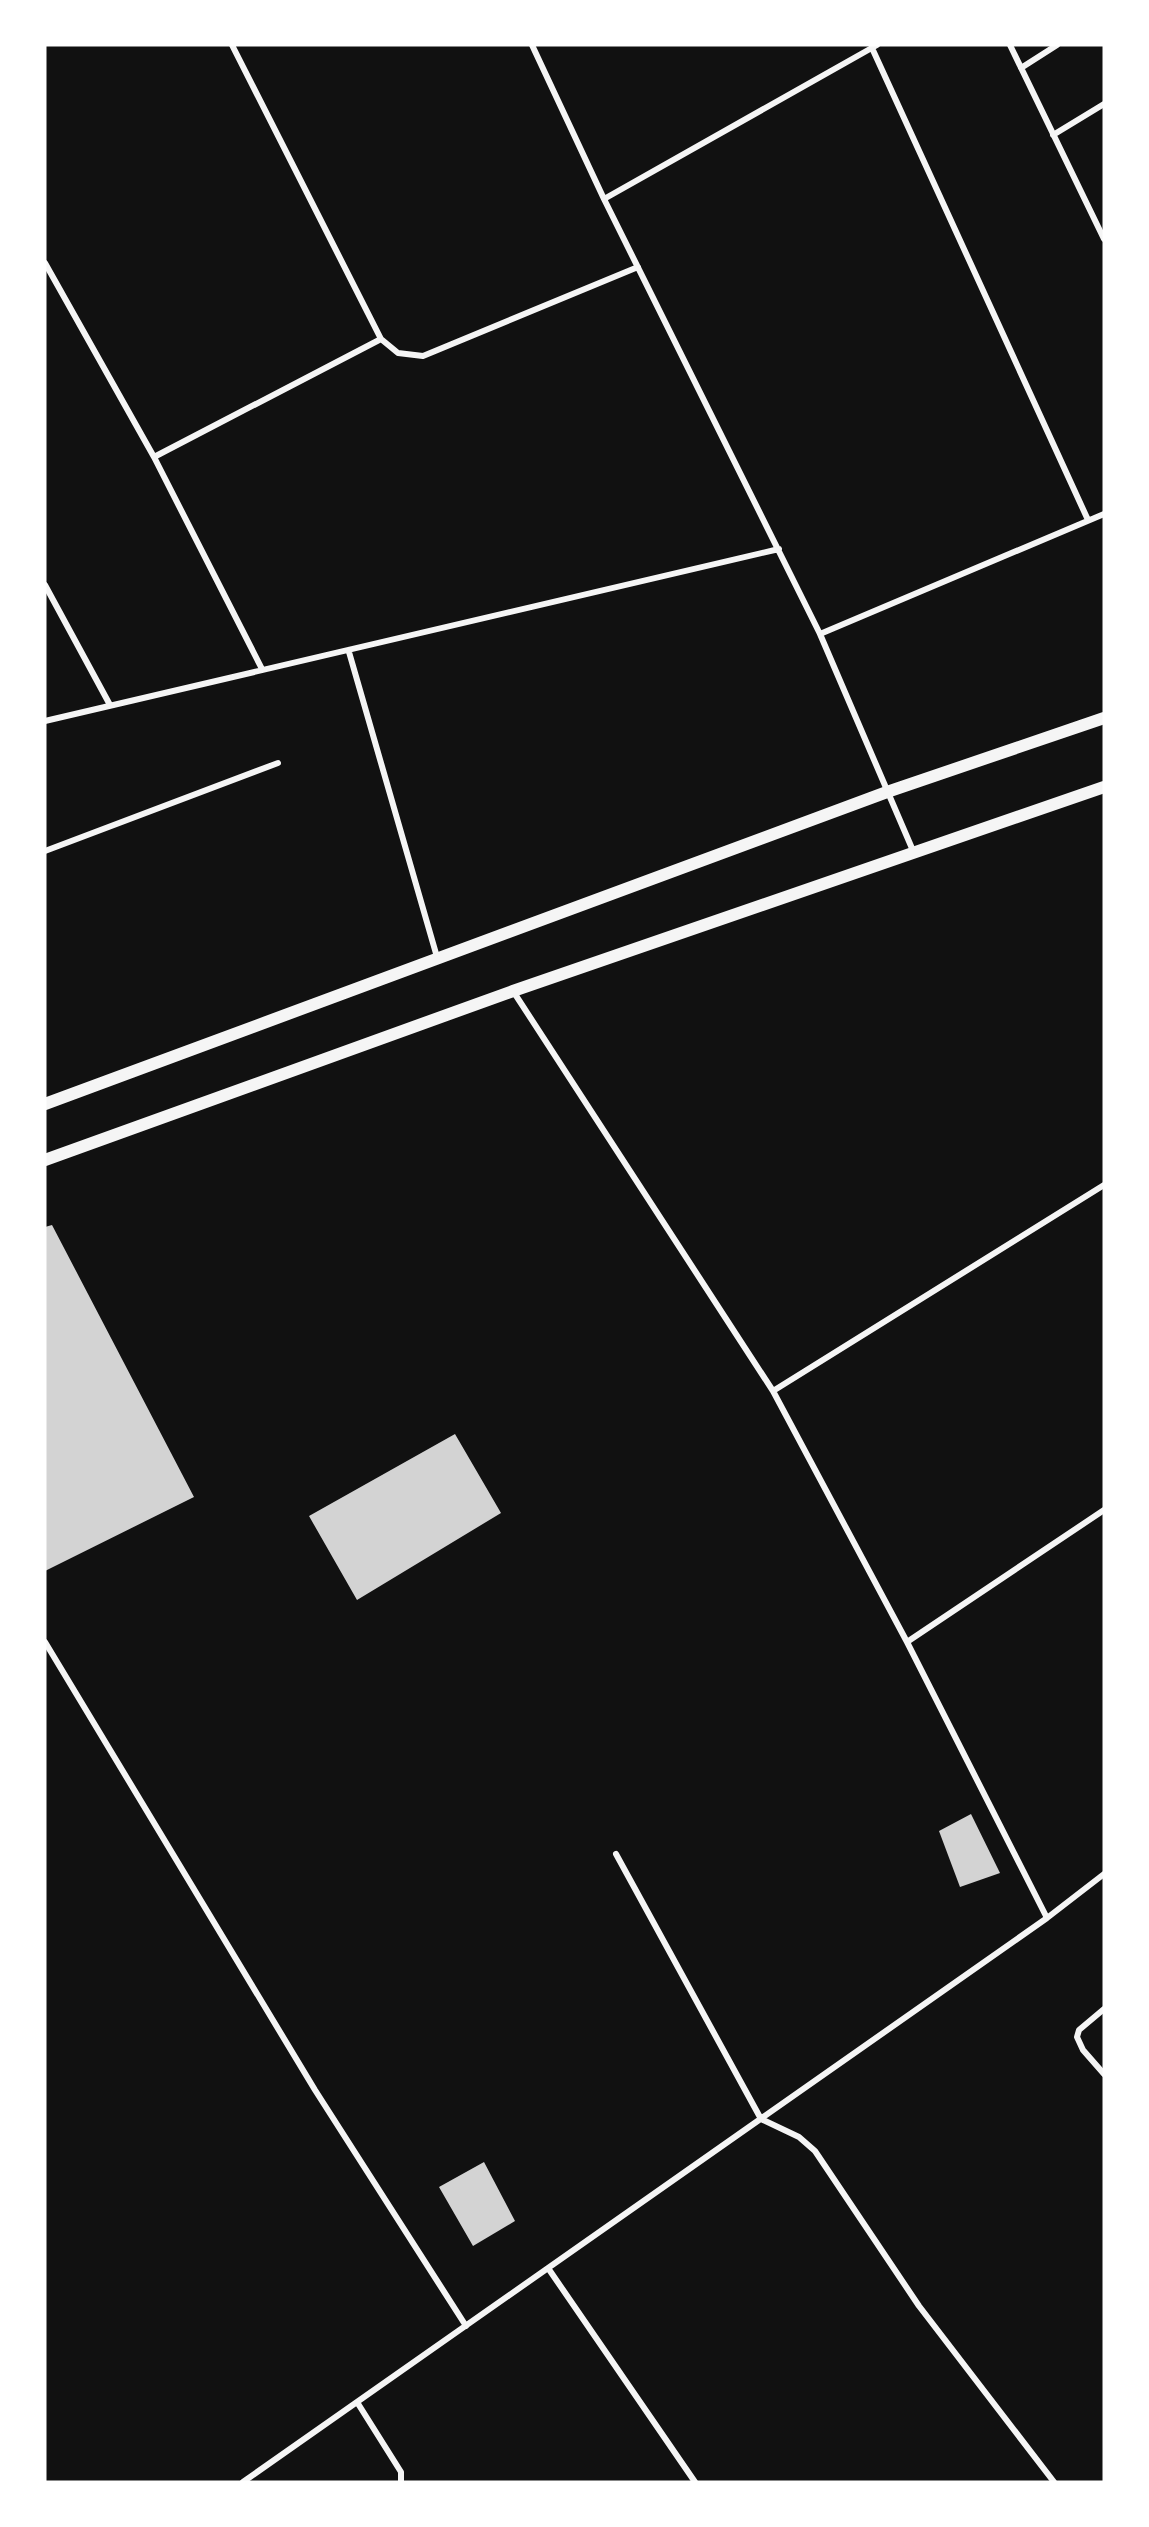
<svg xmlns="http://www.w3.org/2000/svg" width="1149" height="2527" viewBox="0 0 1149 2527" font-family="'Fira Sans',sans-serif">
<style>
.building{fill:#d3d3d3}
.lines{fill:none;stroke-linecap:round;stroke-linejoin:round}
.minor{stroke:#f5f5f5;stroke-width:6}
.secondary{stroke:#f5f5f5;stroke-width:12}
</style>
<rect width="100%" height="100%" fill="#111"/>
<path class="building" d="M52,1225L194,1497L45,1571V1227Z
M455,1434L501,1513L357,1600L309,1516Z
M971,1814L1000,1873L960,1887L939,1831Z
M484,2162L515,2221L473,2246L439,2187Z"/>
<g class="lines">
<path class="minor" d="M232,45L381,339
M532,45L604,199L820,634L914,853
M1010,45L1104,239
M872,48L1088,520
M1021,68L1057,45
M1053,135L1104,104
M604,199L877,45
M45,263L154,457L262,669
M154,457L381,339L398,353L423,356L638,267
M45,585L110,705
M820,634L1104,514
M349,652L437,957
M45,721L779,549
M45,851L278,763
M513,991L773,1391L907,1642L1047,1918
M773,1391L1104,1185
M45,1642L315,2090L466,2326
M907,1642L1104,1510
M616,1854L761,2119L799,2137L815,2151L919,2306L1054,2482
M1104,2009L1079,2030L1077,2037L1083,2050L1104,2074
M548,2268L695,2482
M357,2402L401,2472V2482
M243,2482L1047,1918L1104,1874"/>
<path class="secondary" d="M45,1104L887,792L1104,718
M45,1160L513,991L1104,787"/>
</g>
<rect width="1149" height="2527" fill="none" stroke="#ffffff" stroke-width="93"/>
</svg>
